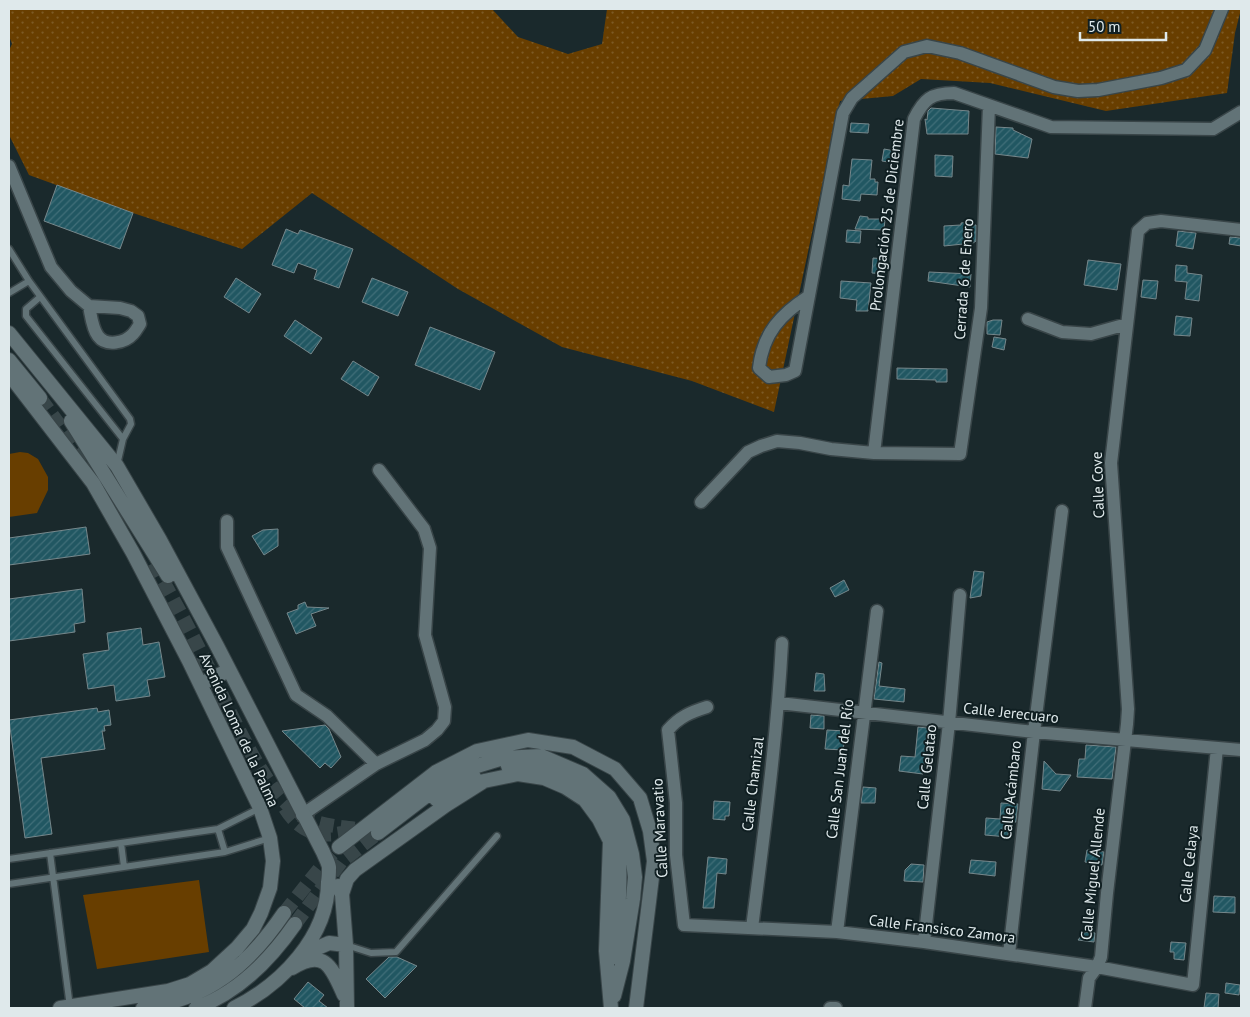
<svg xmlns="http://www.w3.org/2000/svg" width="1250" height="1017" viewBox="0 0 1250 1017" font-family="'PT Sans',sans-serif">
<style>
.grass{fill:url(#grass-dots)}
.park{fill:#683e00}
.building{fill:url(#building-hatch);stroke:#76878b}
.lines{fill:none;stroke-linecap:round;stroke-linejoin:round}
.secondary-tunnel{stroke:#384649;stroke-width:14;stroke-dasharray:14 7;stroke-linecap:butt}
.service-casing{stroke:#394548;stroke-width:9}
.minor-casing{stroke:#394548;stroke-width:15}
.secondary-casing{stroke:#394548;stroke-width:16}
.service{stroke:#627377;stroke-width:6}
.minor{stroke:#627377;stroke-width:12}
.secondary{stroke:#627377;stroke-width:14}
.labels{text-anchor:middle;stroke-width:4;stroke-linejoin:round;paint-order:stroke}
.street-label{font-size:15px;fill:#dfe9eb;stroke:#101f22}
</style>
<defs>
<pattern id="grass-dots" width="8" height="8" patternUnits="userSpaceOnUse" patternTransform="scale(1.25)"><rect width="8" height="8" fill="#683e00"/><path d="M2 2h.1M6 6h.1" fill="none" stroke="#7d5a25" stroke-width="1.8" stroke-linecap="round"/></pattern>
<pattern id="building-hatch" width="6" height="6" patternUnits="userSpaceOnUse" patternTransform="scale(1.25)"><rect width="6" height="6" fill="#215762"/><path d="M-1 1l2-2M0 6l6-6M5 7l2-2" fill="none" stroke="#416f79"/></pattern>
</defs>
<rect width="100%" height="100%" fill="#1a292c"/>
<path class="grass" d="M9,9H492L518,37L568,54L602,44L607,9H1241L1235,33L1227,93L1106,111L990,83L921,79L893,96L840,101L774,412L692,381L562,347L458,289L312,193L242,249L133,213L29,175L9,135V50L12,44L9,36Z"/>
<path class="park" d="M20,452L28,453L38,459L48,477V490L37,513L9,517V454Z
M199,880L209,952L97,969L83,895Z"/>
<path class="building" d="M931,108L969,111L968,134H927L925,119L927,120L928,111Z
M851,123L869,124L868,133L850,132Z
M996,127L1013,128V130L1032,139L1028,158L995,154Z
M884,149L895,151L894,163L882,161Z
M935,155L953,156L952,177L935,176Z
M852,159L872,160L870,179H875V182H878L877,195L861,194L860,201L842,199L843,185L849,186Z
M57,185L133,213L120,249L44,221Z
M860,216L868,217V219H885L884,230L855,229Z
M970,222V225H976V241L973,243L944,246V226L961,225V223Z
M286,229L298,234L300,230L353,249L339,288L314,279L317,270L298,263L294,273L272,265Z
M847,230L861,231L860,243L846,242Z
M1178,231L1196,233L1193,249L1176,246Z
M1230,237L1241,238V246L1229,244Z
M873,258L887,259L885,274L872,273Z
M1088,260L1121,264L1117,290L1084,285Z
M1176,265L1187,266V273L1202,275L1199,301L1185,299L1187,282L1175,281Z
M929,272L971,274L970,287L928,281Z
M236,278L261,294L249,313L224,297Z
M372,278L408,292L398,316L362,302Z
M1143,280L1158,281L1156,299L1141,297Z
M841,281L871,283L868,311H856L857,300L840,298Z
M1176,316L1192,318L1190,336L1174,335Z
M295,320L322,338L311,354L284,336Z
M993,320H1002L1000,335L987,334V322Z
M430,327L495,352L480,390L415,365Z
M994,337L1006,339L1004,350L992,347Z
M353,361L379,377L368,396L341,379Z
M897,368L947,369V382H936V380L897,379Z
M86,527L90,554L9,565V538Z
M278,529V546L264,555L252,536L263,530Z
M974,571L984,572L981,596L970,598Z
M844,580L849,590L835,597L830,588Z
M82,589L85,622L74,624L75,632L9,641V599Z
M305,602L307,607L329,608L311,614L316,626L296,634L287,613L298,609V605Z
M141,628L143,645L159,642L165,677L147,680L150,696L116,701L114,685L88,689L83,654L109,650L107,633Z
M879,662L882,663L879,686L905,689L904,702L874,699Z
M816,673L824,674L825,691H814Z
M97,708L98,712L109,710L111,725L104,726L105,731H102L105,749L41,758L52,834L25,838L9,720Z
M811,715L824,716V729L810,728Z
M325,725L329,729L341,757L331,768L325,763L320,768L282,731Z
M918,727L936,729L934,743L927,742L923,774L899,771L901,756L915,757Z
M827,730L846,731L843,750L825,749Z
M1086,745L1116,747L1112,779L1077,777L1079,759H1085Z
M1044,761L1056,774L1071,775L1060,791L1042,789Z
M863,787L876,788L875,803H861Z
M714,801L730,802L729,816H725V820L713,819Z
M1001,803L1018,804L1016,822H1009L1008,837L985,835L986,818L1000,819Z
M1087,850L1104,852L1102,865L1085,862Z
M708,857L727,859L726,874L717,873L714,908H703Z
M971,860L996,862L995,876L969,873Z
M911,864L924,865L923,882L904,881L905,870Z
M1214,896L1235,897V913L1213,912Z
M1084,932L1095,933L1094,942L1078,940Z
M1171,942L1186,943L1184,960L1174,959V952H1170Z
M389,957H397L417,966L385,998L366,979Z
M308,982L324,995L319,1001L328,1008H305L294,999Z
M1226,983L1240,985L1239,995L1225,993Z
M1206,993L1219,994L1218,1008H1204Z"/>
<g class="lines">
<path class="secondary-tunnel" d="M40,398L121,511
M153,563C171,595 189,628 205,661C227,703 262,790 300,815C319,827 349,827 371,831
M285,808C301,834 321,839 350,831
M284,913L328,858L339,847
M295,924L341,862L378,833"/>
<g class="service-casing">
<path id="service" d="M9,249L29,281L9,293
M29,281L130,419L131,424L123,439L117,465
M40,297L26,309V316L123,439
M218,829L225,852
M121,843L124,867
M50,853L70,1007
M9,859L218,829L260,808
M9,884L225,852L270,838
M346,945L371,953L396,952L497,836"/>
</g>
<g class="minor-casing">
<path id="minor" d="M9,166L51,267L71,291L89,306L120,308L131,311L138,316L140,324C138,327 136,331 133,334C125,343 106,347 98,336C92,328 91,315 89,306
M809,296C781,314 763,333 759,368L769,377L786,375L795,371L843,113L852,98L904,52L927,46L960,53L1054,87L1078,91L1098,90L1161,78L1186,70L1205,50L1222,9
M1028,319L1062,332L1091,334L1127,324
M874,453L914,119C924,99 931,93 954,93L1051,127L1213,129L1241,112
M701,502L748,452L761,446L777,441L800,443L831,449L874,453L960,454L981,308L989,106
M227,521V547L296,695L327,716L376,764
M779,703L1034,732L1241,750
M707,707C691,712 679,717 668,730L676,803V855L684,925L837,932L924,942L1097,967L1193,985L1217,748
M302,815L376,764L425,740L437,730L444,721L445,707L425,635L430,548L424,529L379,470
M752,928C764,833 777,739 782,643
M837,932L877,611
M924,942L949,723L960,595
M1009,954L1034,732L1062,511
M830,1008H836
M1085,1008L1089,978L1097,967L1101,957L1107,893L1127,724L1128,709L1111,463L1138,231L1147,223L1161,221L1241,230"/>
</g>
<g class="secondary-casing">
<path id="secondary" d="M9,333L117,466L160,540L217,646L323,852C325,857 328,862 329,867C329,872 329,877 328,882C328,937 281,985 234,1008
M9,360L40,398
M9,374L93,483L133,553L189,661L260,808L270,838L273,861L270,888L261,913L253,929L237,948L212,971L190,984L168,991L60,1008
M71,421L168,576
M201,684L229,670
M508,766C528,763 550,769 567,778C585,787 602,801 611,820C626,851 617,921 615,957
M436,799L461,782L474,777
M378,833L451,777L477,766L503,758L541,756L583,774L609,797L623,820L632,854L635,877L633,899L623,961L614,996
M339,847L436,772L477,751L528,740L573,747L615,769L640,798L650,831L654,861L636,1008
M338,886L342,894L346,945L347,1008
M342,894L347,879L355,870L446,805L484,781L518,774L544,778L565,787L585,800L599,819L610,841L606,951L611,1008
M304,954L329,943L346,945
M292,968C326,947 332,969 344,995
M143,1008C208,999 248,966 284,913
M196,1008C237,993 270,960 295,924"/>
</g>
<use href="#service" class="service"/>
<use href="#minor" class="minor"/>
<use href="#secondary" class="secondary"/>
</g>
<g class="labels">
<g class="street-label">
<text transform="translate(887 215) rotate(-83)" y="5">Prolongación 25 de Diciembre</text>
<text transform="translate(964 279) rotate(-86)" y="5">Cerrada 6 de Enero</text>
<text transform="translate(1098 485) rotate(-92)" y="5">Calle Cove</text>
<text transform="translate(1011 713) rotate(6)" y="5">Calle Jerecuaro</text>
<text transform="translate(239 730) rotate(65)" y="5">Avenida Loma de la Palma</text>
<text transform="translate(927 767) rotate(-84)" y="5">Calle Gelatao</text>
<text transform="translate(840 769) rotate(-83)" y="5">Calle San Juan del Río</text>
<text transform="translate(753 784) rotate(-83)" y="5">Calle Chamizal</text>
<text transform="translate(1011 790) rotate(-84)" y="5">Calle Acámbaro</text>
<text transform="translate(660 828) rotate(-93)" y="5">Calle Maravatio</text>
<text transform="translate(1189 864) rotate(-84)" y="5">Calle Celaya</text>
<text transform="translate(1093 874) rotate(-84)" y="5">Calle Miguel Allende</text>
<text transform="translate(942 929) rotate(7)" y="5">Calle Fransisco Zamora</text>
</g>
</g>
<rect width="1250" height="1017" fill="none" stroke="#dfe9eb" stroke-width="20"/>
<path d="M1080 32v8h86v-8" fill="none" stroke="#dfe9eb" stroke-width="2.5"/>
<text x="1088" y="32" font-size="15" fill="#dfe9eb" stroke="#101f22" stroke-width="4" paint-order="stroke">50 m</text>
</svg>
